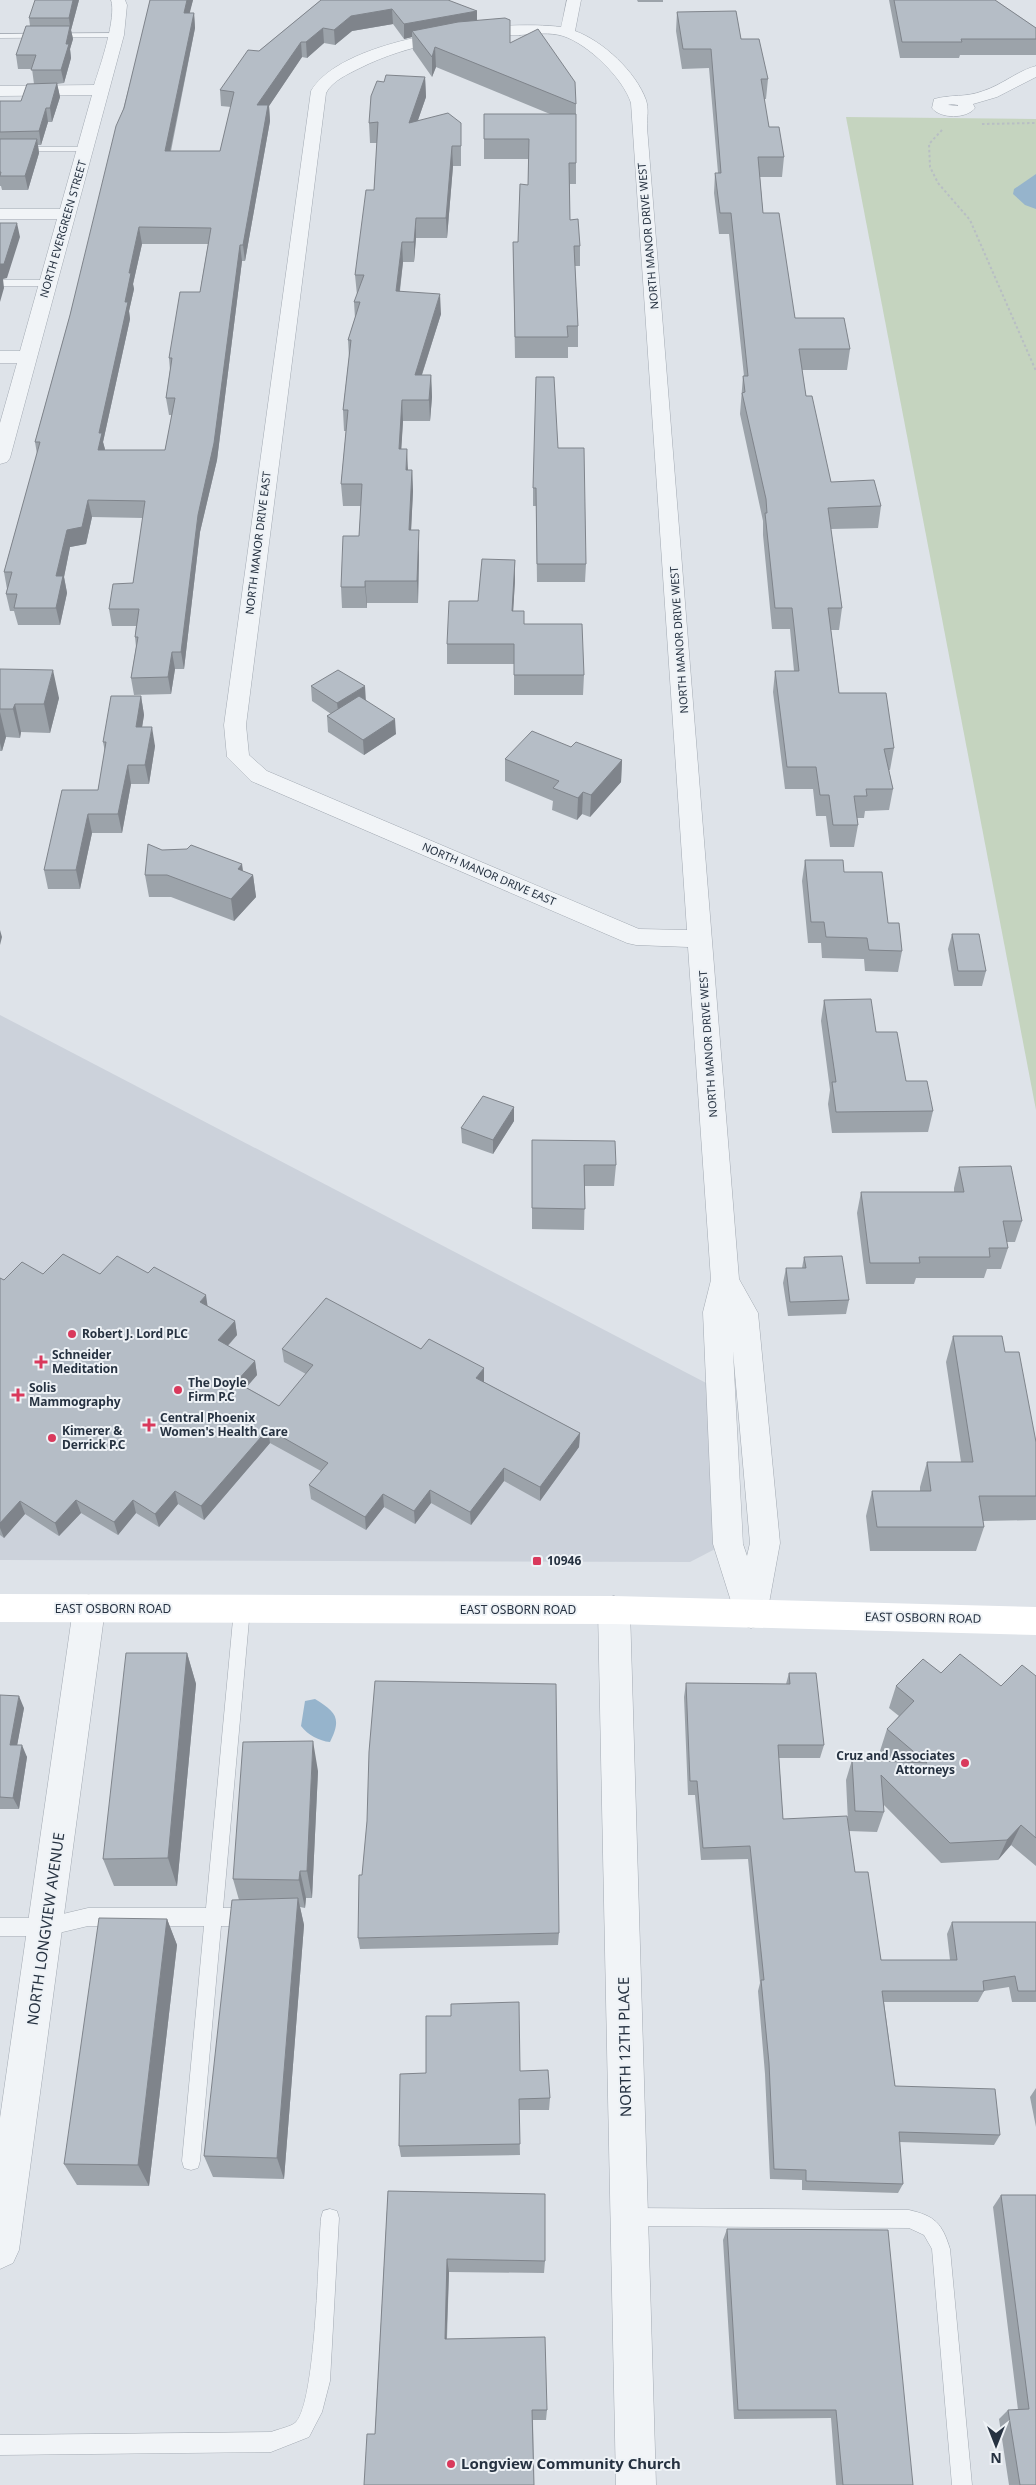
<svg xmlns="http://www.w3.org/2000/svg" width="1036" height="2485" viewBox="0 0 1036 2485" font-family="'Noto Sans',sans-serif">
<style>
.built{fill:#ccd2db}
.green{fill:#c5d4bf}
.water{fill:#96b4cc}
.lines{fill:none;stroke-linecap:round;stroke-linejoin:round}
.service-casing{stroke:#a3aab3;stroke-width:1}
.minor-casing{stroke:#a3aab3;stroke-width:1}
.path{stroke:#b8bec4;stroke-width:2;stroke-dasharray:2.5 2.5;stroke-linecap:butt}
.service{fill:#f1f4f7;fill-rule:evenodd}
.minor{fill:#f1f4f7;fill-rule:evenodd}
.secondary{fill:#fff;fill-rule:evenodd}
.wall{fill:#9ca3aa;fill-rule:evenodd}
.shaded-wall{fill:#7f848b}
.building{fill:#b5bdc6;stroke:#7f848b;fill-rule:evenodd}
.poi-dot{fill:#d9395c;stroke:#eef2f6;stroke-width:2}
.labels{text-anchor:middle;stroke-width:4;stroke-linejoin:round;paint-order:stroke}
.far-street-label{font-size:11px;fill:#263241;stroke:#eef2f6}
.poi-label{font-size:12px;font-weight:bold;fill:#263241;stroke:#eef2f6;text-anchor:start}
.street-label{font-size:12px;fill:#263241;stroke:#eef2f6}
.near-street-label{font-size:15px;fill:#263241;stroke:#eef2f6}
.near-poi-label{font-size:15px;font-weight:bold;fill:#263241;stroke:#eef2f6;text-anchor:start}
</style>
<rect width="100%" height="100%" fill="#dee3e9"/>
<path class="built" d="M0,1015L710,1385L719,1547L690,1562L0,1560Z"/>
<path class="green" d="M846,117L1036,119V1110Z"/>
<path class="water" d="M1036,174V209L1025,205L1013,194L1014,189Z
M315,1699C336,1712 342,1718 330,1742C319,1741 308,1735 301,1726L305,1701Z"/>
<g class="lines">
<g class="service-casing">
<path id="service" d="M119,33L120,35L116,37L0,38V34Z
M0,147H86L90,149L86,151H0Z
M0,280H47L51,283L47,286H0Z
M242,1602L248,1604L250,1609L223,1908H248L254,1911L257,1917L254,1923L248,1926H221L200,2161L198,2168L191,2170L184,2168L182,2161L204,1926H88L46,1936H0V1918H46L88,1908H206L234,1609L236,1604Z
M630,2208L909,2210C935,2216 942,2223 950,2249L972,2485H952L932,2249L924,2235L909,2228L630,2226L623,2224L621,2217L623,2210Z
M330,2209L337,2211L339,2218L330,2381L322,2412L309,2437L271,2452L0,2455V2435L271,2432C278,2429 291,2427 296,2422C316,2400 318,2254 321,2218L323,2211Z"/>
</g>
<g class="minor-casing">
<path id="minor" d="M111,0H125L127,5L124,35L10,458L7,462L0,464V423L17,363H0V351H20L57,219H0V209H60L92,95L0,96V86L94,85C100,67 117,17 111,0Z
M567,0H581L575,31C603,41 636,72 646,100C649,109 647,118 647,127L739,1279L758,1313L780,1543L767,1614L762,1624L751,1628L740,1624L735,1614L713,1544L703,1312L711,1280L688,947L636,945L627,943L251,781L227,757L224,725L311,91C343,36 503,19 561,27ZM520,35C534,34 550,32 563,36C588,44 623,78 631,103L687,930L639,929L267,771L249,755L246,725L326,93C332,81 348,74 360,68C410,43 464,36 520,35ZM733,1351L750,1543L747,1556L743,1544Z
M1036,66V77L997,97L973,104L975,108C967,119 940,119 932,108L934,99C953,94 964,98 983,91C1002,85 1017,71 1036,66ZM951,104L958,105V106L948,105Z
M89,1595L100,1599L105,1609L19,2250L13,2263L0,2269V2118L73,1609L78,1599Z
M614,1596L625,1600L630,1610L656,2485H616L598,1610L603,1600Z"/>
</g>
<path class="path" d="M982,124L1036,123
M942,130L929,144L930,167L938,183L970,220L1036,371"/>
<use href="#service" class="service"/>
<use href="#minor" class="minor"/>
<path class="secondary" d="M0,1594L614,1596L1036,1607V1635L614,1624L0,1622Z"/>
</g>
<path class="wall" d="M79,0L71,30L73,39L70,49L71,58L64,83L57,84L60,97L52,122H48L41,145H38L39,153L28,190H2L1,186H0V101H21L34,84L32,69H18L16,55L30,26L29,18Z
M150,0H193L189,13H194L195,28L171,151H220L231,107L221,106L220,90L259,51L321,0L477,11V20L510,43L576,104V184H570V220L580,246V266H575L578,326V347H568V358H515L513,242H518L528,185V159H484V139L550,114L436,67L432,77L413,50L412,37L404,39L393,24L352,31L335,45L324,43L307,58L302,57L269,106L270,121L245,261H242L217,460L200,532L184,669H175L171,694L134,695L131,678L136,647L135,637L136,626H112L109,609L133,583L143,518L92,517L86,544L70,547L64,577L67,593L60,625H18L14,611H10L6,594L7,589L4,572L37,454L35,442L70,315L139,48ZM142,244H208L200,292L169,358L170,370L166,398L169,415H172L165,450H105L103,442L130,319L129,311L134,289L133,284Z
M637,0H663V2H638Z
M889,0H995L1036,28V55H960L959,58H900Z
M677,12L741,39L768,79L766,99H764L769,127L784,157L782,177H760L763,213L795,318L850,349L847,370H802L806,396L831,482L881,506L878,528L831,529L842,608L839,630H831L839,693L894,748L890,770H889L893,789L889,810L865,811L864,818H857L858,825L854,847H830L826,816H816L813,789H785L773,692L775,671H794L790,629H772L763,535V521L740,414L743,376H744L729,234H719L714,193L715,173H718L709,68L682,69L676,31Z
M425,77L426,97L418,120L461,143V166H453L447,238H416L414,262H403L400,291L441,314L422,375H431L432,397L430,421H403L401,449L408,470H412L413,491L411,530L419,552L418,603H367V608H342L341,587L359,536L361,506H343L341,484L346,431H344L343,410L349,357L348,340L355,318L354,302L357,295L355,275L374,190L377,143H370L369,123L384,82Z
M558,448L586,564L585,582H537L536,506H533V488Z
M515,560V580L513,611L524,624L584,675L583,695H514V664H447V644L478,601Z
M0,669L59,698L50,733L21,732L20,738L6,737L2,751H0Z
M311,686L366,700L396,734L364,755L328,732L327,716L331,714L312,701Z
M141,696L144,715L142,727L155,746L149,784H131L122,833H92L80,889H48L44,870L98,790L105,752L103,742Z
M571,747L622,760L621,782L590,817L582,814L577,820L552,810L553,801L505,781V759Z
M162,850L243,871L253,875L256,897L234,921L171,897H149L145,875Z
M805,860L844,872L888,923L902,951L898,972L865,971L864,959L822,958L821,943H808L802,881Z
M952,934L986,971L982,986H954L948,949Z
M824,1000L876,1032L906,1081L933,1111L928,1132L832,1133L828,1104L830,1090L821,1021Z
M514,1121L493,1154L462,1143L461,1128Z
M532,1140L616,1165L614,1186H585L584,1230L532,1229Z
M959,1167L1022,1221L1015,1242H1006L1008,1248L1001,1269H987L984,1278H916L914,1284H866L857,1213L861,1192H954V1188Z
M804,1257L849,1300L846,1314L788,1316L783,1283L786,1268H802Z
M43,1274H100L208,1306L235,1321L237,1335L228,1346L255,1361L257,1375L246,1387L279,1406L306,1374L284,1362L282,1349L484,1382L580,1433L579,1447L540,1501L504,1481L471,1525L431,1503L415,1524L384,1507L366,1530L311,1499L309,1485L321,1471L270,1443L204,1520L178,1504L159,1527L136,1513L118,1535L81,1513L59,1536L25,1514L4,1538L0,1535V1278L4,1280Z
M953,1336L1005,1352L1036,1442V1520L983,1521L984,1527L976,1551H870L866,1516L872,1491H920V1487L927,1462H961L946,1362Z
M187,1653L196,1684L177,1886H114L103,1859Z
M789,1673L824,1745L820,1758H779L783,1819L848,1822L846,1780L852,1760L893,1761L880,1751L887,1729L899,1716L889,1708L896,1686L941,1673L1001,1686L1036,1676V1866L1011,1845L998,1860L941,1863L883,1804L884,1812L877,1832L849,1831L855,1872L881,1960H950L947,1934L952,1922H1036V2002H1012L1009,1987L984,1991L978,2002H884L895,2086L1000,2135L994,2145L899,2142L903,2184L898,2193L802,2190V2180L770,2179L765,2074L758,1991L760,1983L748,1859L701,1860L695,1795H688L684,1697L686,1683L786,1684Z
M0,1695L24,1708L17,1745L27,1757L19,1809H0Z
M318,1771L312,1898H306L305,1908L300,1907L304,1925L284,2179L213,2177L204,2156L239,1900L233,1879Z
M167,1919L177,1945L149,2186L77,2185L64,2164Z
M559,1933L558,1945L360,1949L358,1938Z
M520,2071L550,2098L549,2110H519L520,2155L401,2157L399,2146Z
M1036,2088V2127L1030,2097Z
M388,2191L545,2261L544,2273L449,2272L447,2339L547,2410L546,2420H533L534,2485L375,2434Z
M1001,2195H1036V2485H1009L999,2419L1008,2410H1018L993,2207Z
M727,2229L913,2485H836L831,2418L734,2419L723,2240Z"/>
<path class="shaded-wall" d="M73,0H79L71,30L73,39L70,49L71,58L64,83L61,70L66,44L70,27L69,18Z
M187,0H193L186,28L184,13Z
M392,9L393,24L352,31L335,45L334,30L351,16Z
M477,11V26L412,31V37L404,39V24Z
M194,13L195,28L167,166L165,151Z
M323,28L324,43L307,58L306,42Z
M301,42L302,57L269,106L270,121L245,261L243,245L257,105Z
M435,47L436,67L432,77V57Z
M425,77L426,97L410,143L409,123Z
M57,83L60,97L52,122L50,108Z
M46,108L48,122L41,145L39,131Z
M37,139L39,153L28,190L25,176Z
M452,146L453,166L447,238L446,218Z
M416,218V238L414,262V242Z
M17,223L20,237L7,278L3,279L4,288L0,302V264Z
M139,227L142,244L133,284L134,289L129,311L130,319L103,442L105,449L101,466L98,450L99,433L129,273Z
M402,242L403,262L397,312L396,291Z
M240,245L242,261L217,460L200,532L184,669L181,652L198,515Z
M440,294L441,314L415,396V375Z
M431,375L432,397L430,421L429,400Z
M402,400L403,421L400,471L399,449Z
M407,449L408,471L406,470Z
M412,470L413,491L410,552L409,530Z
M88,500L92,517L86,544L70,547L64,577L67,593L60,625L56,608V576L67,530Z
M419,530V552L418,603L417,581Z
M515,560V580L512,631V611Z
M365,581L367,603V608L365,587Z
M172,652L175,669L171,694L168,677Z
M53,670L59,698L50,733L44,704Z
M365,686L366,702L339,718L337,703Z
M141,696L144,715L139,746L136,727Z
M15,704L21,732L20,738L13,709Z
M0,712L6,737L2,751L0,743Z
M395,719L396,734L364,755L363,740Z
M152,727L155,746L149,784L145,765Z
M622,760L621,782L590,817L591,795Z
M128,765L131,784L122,833L118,814Z
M583,792L582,814L577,820L578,798Z
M88,814L92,833L80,889L76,870Z
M242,864L245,884L253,875L256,897L234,921L231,899L238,869Z
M0,930L2,937L0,945Z
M514,1107V1121L493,1154V1140Z
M206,1295L208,1309L200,1302Z
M235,1321L237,1335L220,1354L218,1340Z
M255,1361L257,1375L239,1396L236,1382Z
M484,1368V1382L477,1392L476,1378Z
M268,1429L270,1443L204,1520L201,1506Z
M580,1433L579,1447L540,1501V1487Z
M504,1468V1481L471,1525L470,1512Z
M430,1490L431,1503L415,1524L414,1511Z
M175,1491L178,1504L159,1527L155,1514Z
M383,1494L384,1507L366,1530L365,1517Z
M76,1500L81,1513L59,1536L55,1523Z
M133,1500L136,1513L118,1535L114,1522Z
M20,1501L25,1514L4,1538L0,1528V1523Z
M187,1653L196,1684L177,1886L168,1858Z
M19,1696L24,1708L15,1757L10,1745Z
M313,1741L318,1771L312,1898L307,1871Z
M22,1745L27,1757L19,1809L13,1798Z
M1021,1825L1011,1845L998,1860L1007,1840Z
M300,1871L306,1898L305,1908L299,1880Z
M298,1898L304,1925L284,2179L277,2158Z
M167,1919L177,1945L149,2186L138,2165Z
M447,2259L449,2272L446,2350L445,2339Z"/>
<path class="building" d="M35,0H73L69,18H29Z
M150,0H187L184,13H194L165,151H220L234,92L220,90L248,50L259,51L321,0H448L477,11L404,24L392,9L351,16L334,30L323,28L306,42H301L257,105H268L243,245H240L214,443L198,515L181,652H172L168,677L131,678L138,637H135L139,609H109L113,584L133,583L145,501L88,500L82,527L67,530L56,576H63L56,608H14L17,594H6L12,572H4L40,442H35L70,315L116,126L124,108ZM139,227L211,228L200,292H180L169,358H172L166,398H175L165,450H98L102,433H99L128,302H125L131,273H129Z
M894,0H995L1036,28V39H961L962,42H902Z
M736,11L741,39H759L768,79H761L769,127H779L784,157H758L763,213H779L795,318H844L850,349H799L806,396H812L831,482L874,480L881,506L828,508L842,608H828L839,693H886L894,748L884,749L893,789H866L867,796H854L858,825H833L829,795H820L816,767H787L775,671H799L792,608H775L765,513H767L766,499L742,393L745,392L743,376H748L731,213H720L715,173H721L711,49H683L677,12Z
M505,18L510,20V43L538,29L575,82L576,104L435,47L432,57L412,31L458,22Z
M26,26H70L66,44H69L61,70H31L36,55H16Z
M386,75L425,77L409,123L448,113L461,123V146H452L446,218H416L414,242H402L396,291L440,294L415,375H431L429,400H402L399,449H407L406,470H412L409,530H419L417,581H365V587H341L343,536H359L362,484H341L348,410H343L351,340H348L360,302H354L364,275H355L366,190H374L378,122L369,123L371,96L377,81L384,82Z
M57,83L50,108H46L39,131L0,132V101H21L27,84Z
M484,114H576V163H569L570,220L578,219L580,246H574L578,326H567L568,337H515L513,242H518L520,184L528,185L529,139H484Z
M0,139H37L25,176H0L1,172H0Z
M0,223H17L4,264H0Z
M536,377H554L558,448H584L586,564H537L536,488H533Z
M482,559L515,560L512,611H524V624H582L584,675H514V644H447L449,601H478Z
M0,669L53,670L44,704H15L13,709H0Z
M338,670L365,686L337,703L311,686Z
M111,696H141L136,727H152L145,765H128L118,814H88L76,870H44L62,790H98L106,742H103Z
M359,696L395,719L363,740L327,716Z
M532,731L571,747L576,742L622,760L591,795L583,792L578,798L553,788L559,781L505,759Z
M148,844L162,850L187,849L191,845L242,864L238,869L253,875L231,899L167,875H145Z
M805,860H843L844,872H882L888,923H899L902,951L869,950L867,938L826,937L824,922H811Z
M952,934H979L986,971H958Z
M871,999L876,1032H897L906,1081H927L933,1111L836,1112L832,1082H836L824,1000Z
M483,1096L514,1107L493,1140L461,1128Z
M532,1140L615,1141L616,1165H584L585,1209L532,1208Z
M1011,1166L1022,1221H1003L1008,1248H989L990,1257H919L920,1263H870L861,1192H964L959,1167Z
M63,1254L100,1274L117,1256L148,1273L154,1267L206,1295L200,1302L235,1321L218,1340L255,1361L236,1382L279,1406L313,1365L282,1349L326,1298L421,1349L429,1339L484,1368L476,1378L580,1433L540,1487L504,1468L470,1512L430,1490L414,1511L383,1494L365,1517L309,1485L328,1463L268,1429L201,1506L175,1491L155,1514L133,1500L114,1522L76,1500L55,1523L20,1501L0,1523V1278L4,1280L22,1262L43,1274Z
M842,1256L849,1300L790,1302L786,1268H806L804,1257Z
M953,1336H1002L1005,1352H1019L1036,1442V1496H979L984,1527H877L872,1491H931L927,1462H973Z
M126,1653H187L168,1858L103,1859Z
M960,1654L1001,1686L1022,1665L1036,1676V1838L1021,1825L1007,1840L950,1843L881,1775L884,1812L855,1811L852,1760L927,1763L887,1729L914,1701L896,1686L923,1659L941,1673Z
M789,1673H816L824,1745H778L783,1819L847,1816L855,1872H868L881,1960H957L952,1922H1036V1991H1018L1015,1976L983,1981L984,1991H882L895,2086L995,2089L1000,2135L899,2132L903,2184L806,2181V2170L774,2169L769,2063L761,1980H764L750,1846L703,1848L697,1781H690L686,1683L790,1684Z
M375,1681L556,1684L559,1933L358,1938L359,1875H362L367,1821L369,1752Z
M0,1695L19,1696L10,1745H22L13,1798L0,1797Z
M313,1741L307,1871H300L299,1880L233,1879L243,1742Z
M298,1898L277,2158L204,2156L232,1900Z
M99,1918L167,1919L138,2165L64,2164Z
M519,2002L520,2071L548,2070L550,2098L519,2099L520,2144L399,2146L400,2074L426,2073V2016H451V2004Z
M388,2191L545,2194V2261L447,2259L445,2339L545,2337L547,2410H532L534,2485H364L367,2434H375Z
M1001,2195H1036V2485H1020L1008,2410L1029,2409Z
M727,2229L888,2230L913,2485H843L836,2410H738Z"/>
<g class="poi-dot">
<circle cx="72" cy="1334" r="5"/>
<path d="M38.5 1354.5h5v5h5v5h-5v5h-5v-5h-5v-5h5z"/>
<circle cx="178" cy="1390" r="5"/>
<path d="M15.5 1387.5h5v5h5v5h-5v5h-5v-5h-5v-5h5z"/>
<path d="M146.5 1417.5h5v5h5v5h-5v5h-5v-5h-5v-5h5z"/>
<circle cx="52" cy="1438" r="5"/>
<rect x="532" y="1556" width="10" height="10" rx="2.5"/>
<circle cx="965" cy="1763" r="5"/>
<circle cx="451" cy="2464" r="5"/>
</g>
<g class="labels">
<g class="far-street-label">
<text transform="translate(63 229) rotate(-74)" y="4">NORTH EVERGREEN STREET</text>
<text transform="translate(648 236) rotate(-95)" y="4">NORTH MANOR DRIVE WEST</text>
<text transform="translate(258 543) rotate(-83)" y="4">NORTH MANOR DRIVE EAST</text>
<text transform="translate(679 640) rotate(-94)" y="4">NORTH MANOR DRIVE WEST</text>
<text transform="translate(489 874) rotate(23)" y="4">NORTH MANOR DRIVE EAST</text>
<text transform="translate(708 1044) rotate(-94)" y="4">NORTH MANOR DRIVE WEST</text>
</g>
<g class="poi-label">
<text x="82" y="1338">Robert J. Lord PLC</text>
<text x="52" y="1359">Schneider<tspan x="52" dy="14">Meditation</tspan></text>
<text x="188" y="1387">The Doyle<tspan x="188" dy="14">Firm P.C</tspan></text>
<text x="29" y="1392">Solis<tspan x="29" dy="14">Mammography</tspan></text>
<text x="160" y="1422">Central Phoenix<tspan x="160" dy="14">Women's Health Care</tspan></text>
<text x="62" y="1435">Kimerer &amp;<tspan x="62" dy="14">Derrick P.C</tspan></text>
<text x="547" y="1565">10946</text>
<text x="955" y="1760" text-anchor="end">Cruz and Associates<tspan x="955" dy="14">Attorneys</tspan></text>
</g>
<g class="street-label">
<text x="113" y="1613">EAST OSBORN ROAD</text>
<text x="518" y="1614">EAST OSBORN ROAD</text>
<text transform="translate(923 1618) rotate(1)" y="4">EAST OSBORN ROAD</text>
</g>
<g class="near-street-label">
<text transform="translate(46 1929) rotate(-82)" y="5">NORTH LONGVIEW AVENUE</text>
<text transform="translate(625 2047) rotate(-91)" y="5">NORTH 12TH PLACE</text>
</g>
<g class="near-poi-label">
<text x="461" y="2469">Longview Community Church</text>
</g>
</g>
<g transform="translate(996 2445) rotate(180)" stroke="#eef2f6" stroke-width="4" paint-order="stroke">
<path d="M0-4L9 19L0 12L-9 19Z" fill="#263241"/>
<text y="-8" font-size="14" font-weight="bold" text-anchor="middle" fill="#263241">N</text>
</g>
</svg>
